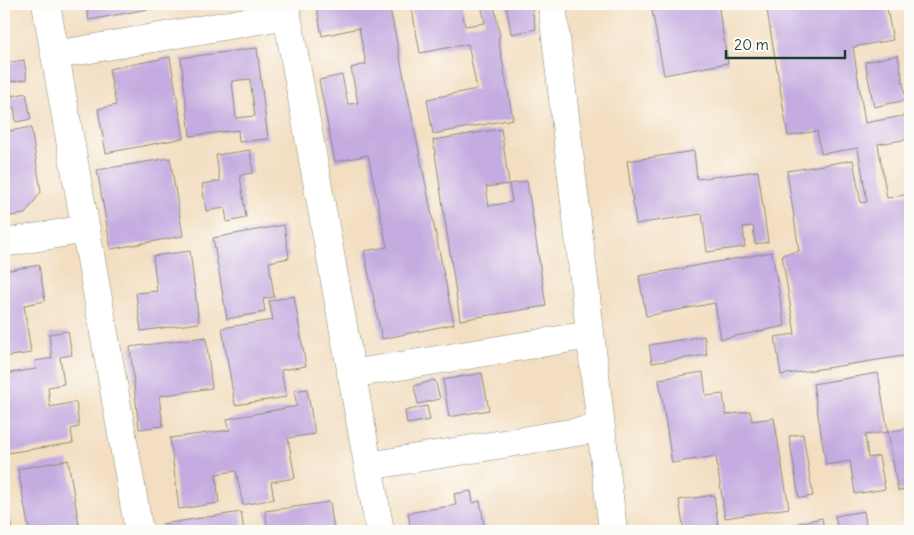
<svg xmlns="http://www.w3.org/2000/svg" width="914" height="535" viewBox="0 0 914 535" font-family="Delius,sans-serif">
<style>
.building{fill:#c4abe0;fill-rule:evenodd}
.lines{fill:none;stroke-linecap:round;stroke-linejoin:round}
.street-casing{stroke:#898e7a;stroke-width:29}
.street{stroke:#fff;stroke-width:28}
</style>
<rect width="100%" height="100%" fill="#fdfcf7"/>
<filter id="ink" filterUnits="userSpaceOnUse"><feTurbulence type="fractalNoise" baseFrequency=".02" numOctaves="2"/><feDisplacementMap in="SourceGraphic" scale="10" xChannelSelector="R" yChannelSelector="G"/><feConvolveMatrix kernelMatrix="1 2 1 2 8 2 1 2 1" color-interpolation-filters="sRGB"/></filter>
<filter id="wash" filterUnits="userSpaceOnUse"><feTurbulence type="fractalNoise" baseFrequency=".0096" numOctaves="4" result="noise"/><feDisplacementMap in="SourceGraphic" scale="20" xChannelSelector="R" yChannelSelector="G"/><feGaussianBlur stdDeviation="1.12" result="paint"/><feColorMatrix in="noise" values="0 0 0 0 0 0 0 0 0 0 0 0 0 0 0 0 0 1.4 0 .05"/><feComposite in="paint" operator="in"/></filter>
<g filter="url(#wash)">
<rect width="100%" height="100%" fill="#f3dec1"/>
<g id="blocks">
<path class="building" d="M4,4H6L9,22L4,23Z
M86,4H152L153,8L89,20Z
M316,4H389L454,324L382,339L364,251L387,247L368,155L335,162L319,80L342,75L348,104L358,103L351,68L366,64L359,28L322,36Z
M411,4H461L465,26L485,23L481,4H494L500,37L498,38L513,119L433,134L427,99L477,89L468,44L420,53Z
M506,4H531L536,29L511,34Z
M659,4H718L728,63L664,75L651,5Z
M766,4H886L893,40L853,47L865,123L908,115L910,139L878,144L887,198L910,194V355L781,375L775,337L795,334L782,255L799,251L787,171L853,160L861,203L867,202L858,148L821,154L817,131L788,136Z
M257,48L268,139L239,142L238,130L190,136L181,58ZM250,79L255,116L236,118L232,81Z
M898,55L906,100L874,107L865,62Z
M170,57L184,138L106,153L98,109L116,105L109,69Z
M24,60L27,79L9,82L12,96L26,93L31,119L16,122L14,107L4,109V83L9,82L6,63Z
M31,127L41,192L25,214L4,217V132Z
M501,129L509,184L486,187L489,206L512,202L509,184L527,181L546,306L460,320L433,140Z
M250,150L253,173L240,175L246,218L227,222L225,208L206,211L202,184L220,181L216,155Z
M694,151L697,179L758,171L768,242L755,244L753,226L743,227L745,247L707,252L702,214L636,224L627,161Z
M170,158L183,236L111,249L97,170Z
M284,225L289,258L269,262L274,297L263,299L265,312L227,319L213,238Z
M190,251L199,323L141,331L136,293L157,291L153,256Z
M772,252L785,326L721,339L715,303L646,316L639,276Z
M39,265L45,301L24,305L31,353L4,357V271Z
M294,296L306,366L281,370L286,397L235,405L222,328L273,320L269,301Z
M68,331L72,355L60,357L64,384L48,387L50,407L76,402L79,427L71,429L73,443L7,453L4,431V374L36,369L35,361L52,358L49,334Z
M704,336L707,355L652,363L649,345Z
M206,337L212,388L159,396L163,426L139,429L130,347Z
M703,372L706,396L723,394L726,415L750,411L752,421L774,418L789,508L725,518L716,456L672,463L659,379Z
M482,373L489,410L449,417L443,380Z
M878,373L888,432L865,435L868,458L879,456L885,489L855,494L850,461L826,465L813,384Z
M435,380L440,399L418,404L414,386Z
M307,389L315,434L288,438L295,478L271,482L274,499L243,505L236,471L216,474L219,503L179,509L170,438L230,430L227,419L297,406L294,391Z
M427,406L430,420L407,424L405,411Z
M910,428V489L898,491L888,432Z
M803,434L813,496L799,498L789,436Z
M68,460L79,525L29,531L18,469Z
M471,491L473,503L480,501L485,531H411L408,513L456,505L454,494Z
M714,495L719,531H684L679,500Z
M4,496H5L12,531H4Z
M330,502L334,531H268L265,511Z
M864,511L867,531H838L835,516Z
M241,512L244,531H163L162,524Z
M822,518L824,531H800L798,523Z"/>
</g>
</g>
<g filter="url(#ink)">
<use href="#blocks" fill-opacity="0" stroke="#898e7a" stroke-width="1"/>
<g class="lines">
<g class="street-casing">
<path id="street" d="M46,4L139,531
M285,4L380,531
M552,4L613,531
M55,55L287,15
M4,243L86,229
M351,374L590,335
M368,466L601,428"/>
</g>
<use href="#street" class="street"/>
</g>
</g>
<rect width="914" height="535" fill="none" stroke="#fdfcf7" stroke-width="20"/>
<path d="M726 50v8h119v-8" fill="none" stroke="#1f3d34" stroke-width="2.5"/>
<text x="734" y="50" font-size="15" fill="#1f3d34" stroke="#fdfcf7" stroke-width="4" paint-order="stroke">20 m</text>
</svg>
